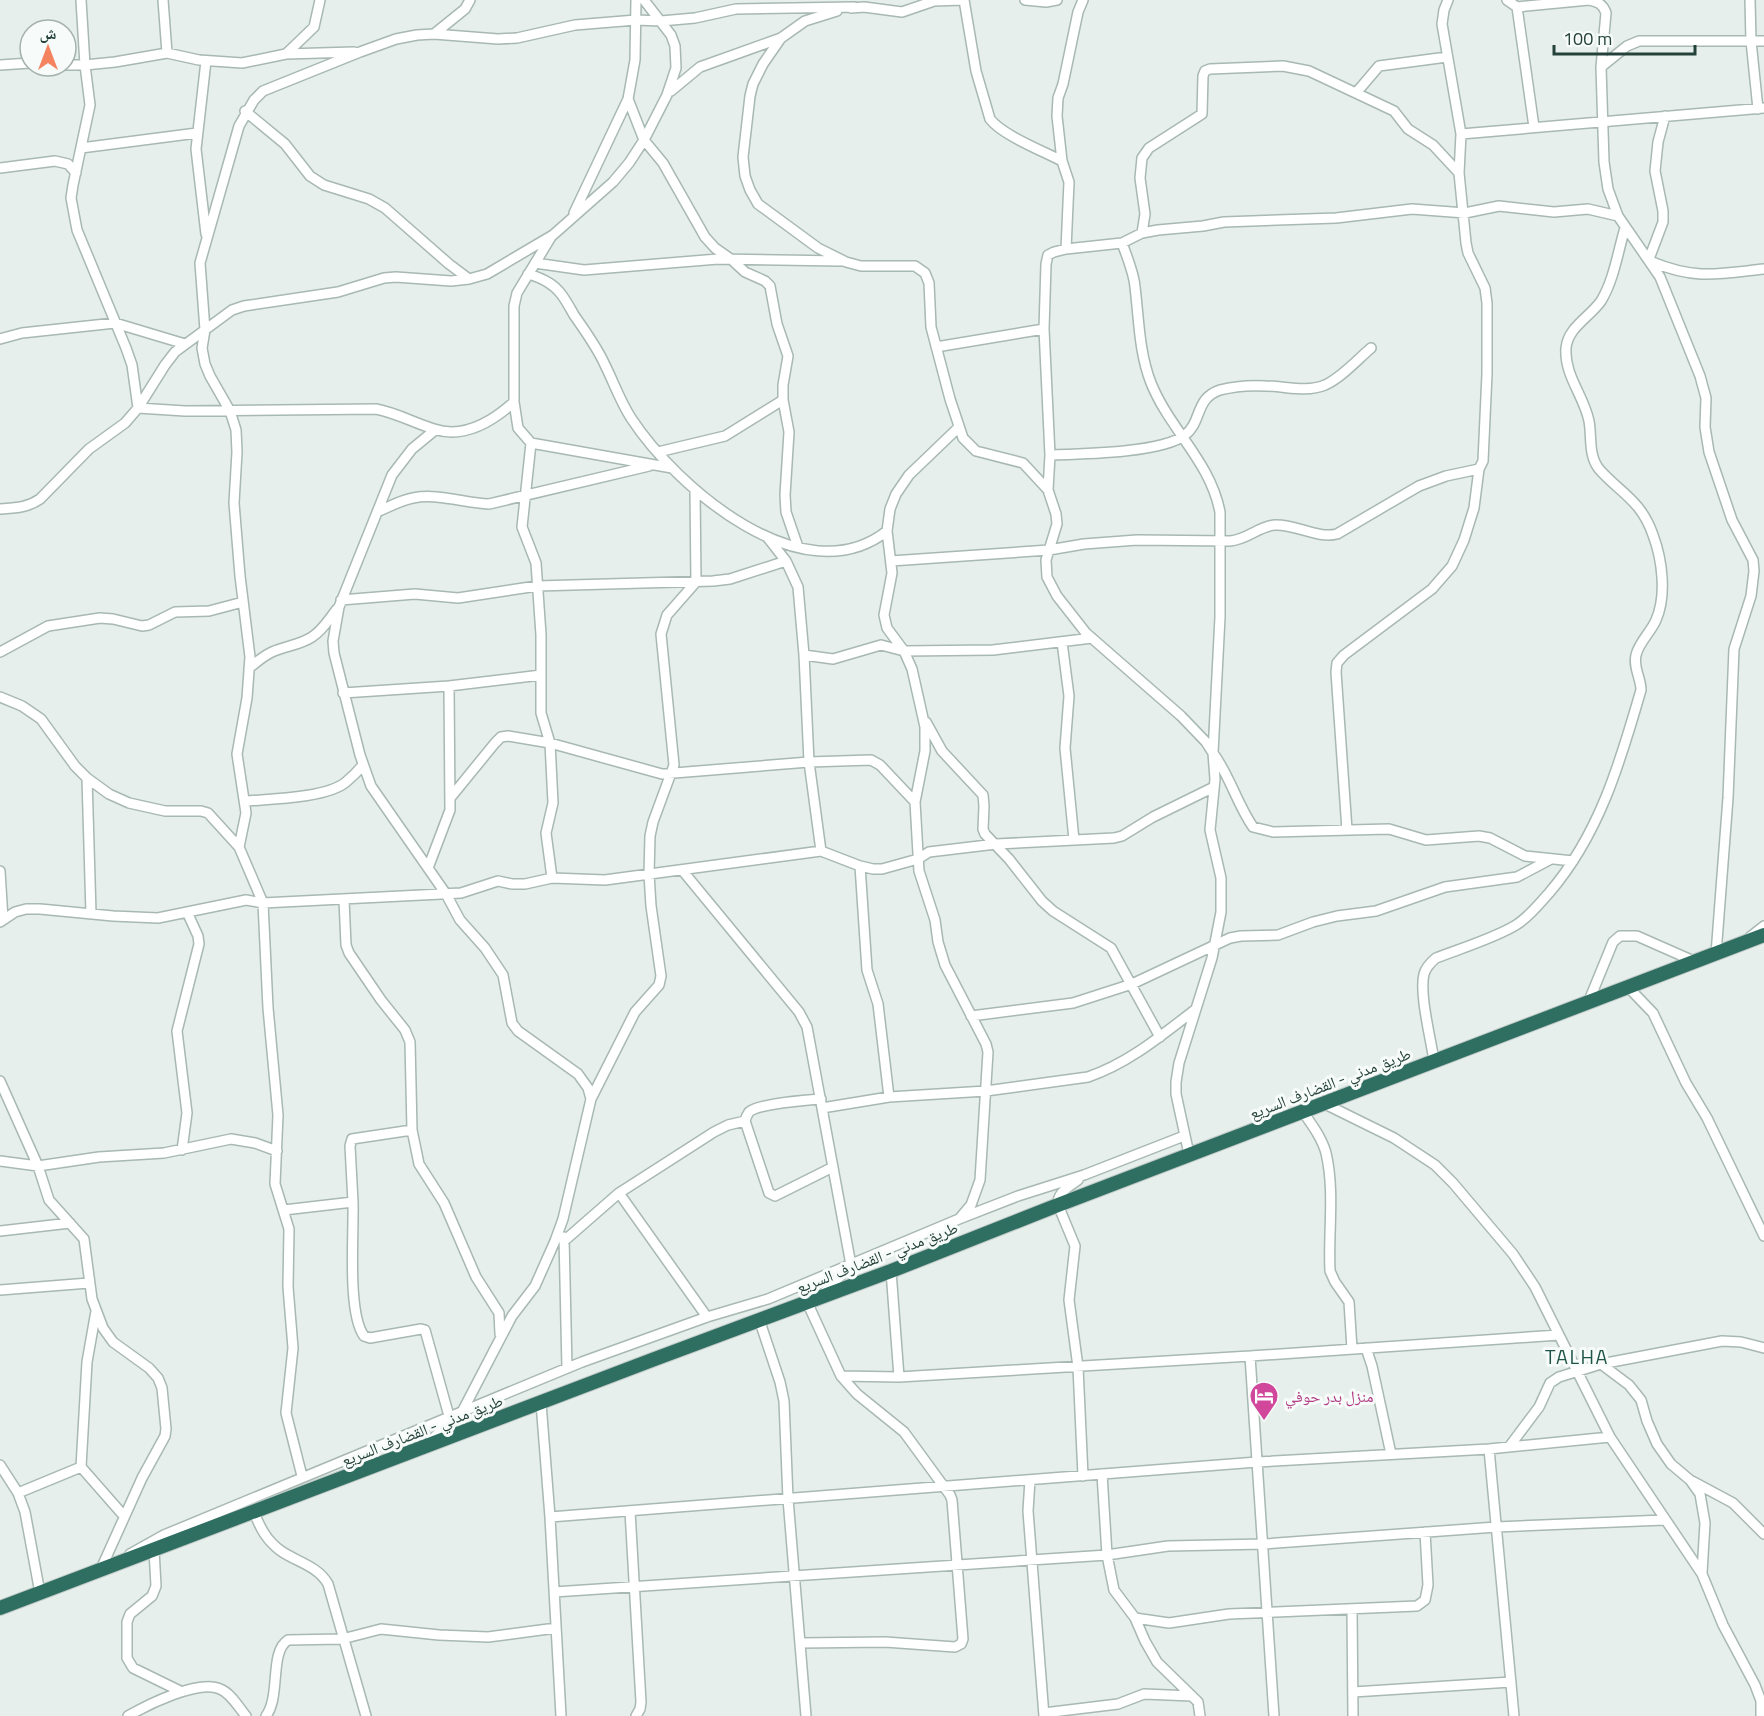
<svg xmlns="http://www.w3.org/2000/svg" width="1764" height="1716" viewBox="0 0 1764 1716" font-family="'Titillium Web','Noto Naskh Arabic',sans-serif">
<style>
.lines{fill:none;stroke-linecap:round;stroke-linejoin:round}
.minor-casing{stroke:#a8b8b2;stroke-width:12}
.highway-casing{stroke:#c2cac8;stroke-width:16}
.minor{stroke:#fff;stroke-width:9}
.highway{stroke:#2f6f62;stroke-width:14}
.labels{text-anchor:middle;stroke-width:6;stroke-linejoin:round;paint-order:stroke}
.street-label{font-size:16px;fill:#24423a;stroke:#f7fbf9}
.hotel-label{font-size:16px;fill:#b23c85;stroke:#f7fbf9;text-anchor:start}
.quarter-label{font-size:20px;letter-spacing:1.5px;fill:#1f5548;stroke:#f7fbf9}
</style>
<rect width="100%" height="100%" fill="#e6efeb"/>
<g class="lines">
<g class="minor-casing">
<path id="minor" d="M81,0L85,65L90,105L73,185L71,198L77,230L126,348L132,365L138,408
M163,0L167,53
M964,0L976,71L990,119C1002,135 1043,151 1062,161
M1025,0L1046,2L1057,0
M1507,0L1517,7L1589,0C1598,2 1603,4 1606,13L1601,67L1604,162L1608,189L1618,216L1660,277L1700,376L1706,398L1705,427L1709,452L1732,520L1753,560L1754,571L1751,596L1734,649L1728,798L1716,954
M1750,0L1751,41L1758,109
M1517,7L1534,127
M851,8L864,7L902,12L934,1L963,0
M434,34L465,9L470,0
M781,38L763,64L753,84L750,96L743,157L745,176L750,190L758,204L818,248L846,262L861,266H915L925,273L929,283L931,327L950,399L963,438L976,451L1023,463L1048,490
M286,54L314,27L320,0
M206,61L196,149L206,234
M0,65L30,63
M66,65H85L115,62L167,53L199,60L242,63L286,54L354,52
M1601,67L1627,46L1639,41H1764
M671,91L700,67L781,38L805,21L837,11
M1356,93L1379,66L1447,57
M628,99L644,140L663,163L705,237L715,248L732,260L745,272L765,281L770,286L777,324L788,356L783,385V400L789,432L785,495L786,512L798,547
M245,111L285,144L310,176L324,185L369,199L385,208L449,264L469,279
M1461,134L1764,108
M81,148L197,133
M0,168L55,161L68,164L76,173
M574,213L628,99L635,60L636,0
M1142,233L1145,214L1140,178L1142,158L1149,148L1202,114L1203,76L1205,71L1210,69L1283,66L1309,71L1394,111L1408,129L1433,145L1459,173
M551,237L517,293L514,306V402L518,428L531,443L672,468
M1122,243C1127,257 1134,273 1135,287C1139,320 1139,352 1151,383C1170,430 1210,461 1220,512V617L1213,753C1230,776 1237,804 1253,827L1273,832L1389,829L1426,840L1479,836L1490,838L1525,856L1573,861
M1066,249L1069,182L1062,161L1057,116L1058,98L1063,84L1078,12L1083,0
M1649,259L1663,222V211L1655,171L1658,142L1665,116
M1652,262C1696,280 1718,274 1764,269
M535,263L584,270L718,259L841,261
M528,274C535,276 543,279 549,283C561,290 567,303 574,315C585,331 597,347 605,365C614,383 620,401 631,418C676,487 803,597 887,531
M0,339L22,333L115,323L185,344
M936,347L1044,329
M138,408L185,411L376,409C397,413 414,423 434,429C464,439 493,421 514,402
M959,427L909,475L896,494L890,509L887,531L892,573L884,615L887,628L904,651L912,669L925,727V751L915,802L919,871L935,920L938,942L945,965L986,1044L988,1052L980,1180L971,1205L960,1218
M435,430L412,449L392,475L339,607L333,641L334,653L360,755L371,786L446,894L460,920L485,948L503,975L512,1023L518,1031L578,1074L588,1088L591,1099
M531,443L522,527L536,563L541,635V713L550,743L553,803L546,833L552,878
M658,452L725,436L783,400
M1050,455C1081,454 1162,453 1185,435C1202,422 1195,398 1220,390C1235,386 1251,385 1266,386C1286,386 1305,393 1325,385C1341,378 1357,360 1371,348
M0,509C15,508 27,508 40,499L89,449L125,423L138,408L165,365L175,352L232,310L244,306L338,292L384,278L396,277L451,281L469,279L487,274L553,235L613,182L629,163L644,140L667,95L676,68L675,46L671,35L644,0
M377,512C389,507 401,500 413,498C438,493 464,503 489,504L649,466
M768,538L786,561L798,587L804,655L809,762L821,851
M891,561L1049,550L1084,544L1137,540L1230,541C1247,540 1259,526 1275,525C1296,524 1317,539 1337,534L1419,486L1446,476L1479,469L1483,461L1487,374V303L1485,288L1468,253L1466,243L1459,173L1461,134L1442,24L1444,10L1448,0
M341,600L415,594L458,598L537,586L713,581L730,579L786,561
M1062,642L1069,696L1065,748L1074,840
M0,652L48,626L100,618L113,619L142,626L149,625L175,612L209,611L243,602
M804,655L833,659L881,645L904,651L993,650L1092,638
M249,668C257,662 263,656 272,652C285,646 300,645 312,637C323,630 329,619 337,609
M343,693L449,686L541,675
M0,697L22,706L41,719L75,766L87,778L109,794L129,803L165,811H201L208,813L239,847
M926,722L942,751L983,795L984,806L983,829L985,834L1009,859L1042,901L1053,911L1111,948L1160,1037
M87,778L91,914
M451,797L495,743L501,737L508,736L550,743L662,774L809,762L871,760L880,765L915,802
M246,801C271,799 327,798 346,782C352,777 358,771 363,765
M1347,830L1336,672L1337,663L1344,655L1432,589L1452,566L1464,540L1474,508L1479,469
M860,866L867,970L878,1004L889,1097
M428,868L450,810L449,686
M682,870L799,1012L807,1027L851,1265L823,1294
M0,871L3,919
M344,900L346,945L349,953L381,1000L405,1030L410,1042L412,1130L419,1164L444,1203L476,1277L499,1313L500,1334
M0,922L15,912L26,909H40L113,916L158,918L246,900L263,903L461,893L498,881L512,884H525L552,878L605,880L821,851L860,866L873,869H882L918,859L929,852L996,844L1114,838L1122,836L1153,817L1214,787
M1750,937L1764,926
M1628,987L1653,1013L1686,1083L1707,1118L1764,1236
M1588,1003L1613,942L1620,936H1637L1696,962
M971,1016L1073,1003L1132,984L1230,938L1241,936L1278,935L1313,922L1337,916L1376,911L1445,887L1517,877L1551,859
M1434,1061C1431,1039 1419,994 1424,974C1426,967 1430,963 1436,958C1459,949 1495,938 1516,925C1529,917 1539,904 1549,893C1599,835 1620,763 1641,690C1641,678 1633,668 1636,655C1639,642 1651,632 1656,620C1667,595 1662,559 1653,535C1641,500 1620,493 1599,469C1588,455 1592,437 1589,421C1584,396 1564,375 1566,348C1568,327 1590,317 1601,301C1614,280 1618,251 1625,228
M0,1081L38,1166L49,1200L84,1239L92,1299L103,1328L113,1342L149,1368L158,1378L162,1388L166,1429L165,1436L142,1478L100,1571
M821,1099C807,1100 758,1104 749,1112C747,1115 746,1117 745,1121L769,1193L775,1196L833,1167
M1325,1104L1394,1138L1435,1165L1453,1183L1513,1254L1535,1287L1610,1437L1702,1574L1723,1625L1755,1685L1761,1701V1716
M822,1108L889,1097L986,1091L1088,1077C1129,1063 1162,1035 1196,1009
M1303,1112C1312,1125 1322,1138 1326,1153C1335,1192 1328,1232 1330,1271L1335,1282L1349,1302L1352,1349
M412,1130L352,1139L350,1146C351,1165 352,1183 353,1202C354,1233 347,1313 364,1336L370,1338L421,1329L425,1330L449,1416
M182,1150L187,1113L177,1031L199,944L198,936L187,912
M1189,1154L1176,1094V1082L1179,1063L1212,958L1221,912V878L1210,830L1215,779L1213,753L1206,742L1181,716L1086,633L1057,596L1047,577L1046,560L1057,524L1056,514L1048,490L1050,455L1044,329L1046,264L1048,255L1054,252L1066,249L1122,243L1142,233L1158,230L1203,226L1224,222L1336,218L1412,209L1465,213L1499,206L1554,212L1588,209L1618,216
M0,1161L38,1166L99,1157L164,1153L231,1139L255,1143L277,1151
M1078,1180C1069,1187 1057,1192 1058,1205L1075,1246L1069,1300L1078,1367L1083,1476
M619,1193L707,1317
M284,1210L353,1202
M0,1231L70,1223
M564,1237L567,1368
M564,1241L619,1193L714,1132L728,1125L745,1121
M891,1271L899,1377
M0,1290L89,1283
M96,1311L87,1362L81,1467L124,1516
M759,1319L780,1382L784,1401L788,1499L806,1716
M1366,1348L1372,1366L1391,1454
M1250,1356L1274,1716
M1601,1364L1629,1385L1641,1400L1647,1421L1657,1444L1671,1464L1690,1480L1700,1494L1705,1523L1702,1573
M841,1376L899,1377L1250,1356L1559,1335
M541,1403L550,1517L561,1716
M429,1442L463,1410L512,1316L535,1286L555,1241L563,1219L591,1099L635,1012L659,985L661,976L651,906L649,874L650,836L653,822L674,765L661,634L667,615L696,582L695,490
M1509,1447L1539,1407L1550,1383L1559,1377L1601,1364L1722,1341L1741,1342L1764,1348
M1489,1449L1514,1716
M0,1465L18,1493L25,1512L40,1593
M1102,1474L1107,1555L1114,1590L1135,1618L1145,1641L1157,1662L1198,1702L1200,1716
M302,1476L286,1413L293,1348L288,1287L289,1229L275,1184L278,1115L268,1008L263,903L239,847L246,813L237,754L247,698L250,657L240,576L234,503L237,452L236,430L230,411L210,376L205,364L202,348L205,330L200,263L239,126L254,100L263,91L360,52L396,39L417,35L434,34L498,39L517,38L575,25L636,20L661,21L695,18L736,9L854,7
M1030,1480L1028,1511L1044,1716
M1692,1481L1733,1503L1764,1534
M18,1493L81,1467
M630,1511L641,1702L640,1709L636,1716
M254,1512C260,1528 267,1541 281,1551C297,1562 318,1566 328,1584L366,1716
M550,1517L1257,1462L1489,1449L1610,1437
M154,1550L156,1586L152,1596L130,1614L127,1622V1658L133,1668L180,1691
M130,1554L164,1535L582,1362L707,1317L768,1299L959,1219L1018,1196L1084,1175L1184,1136
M554,1592L1107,1555L1168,1546L1264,1544L1496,1527L1664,1520
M1352,1609L1353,1716
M1135,1618L1169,1623L1229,1614L1417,1606L1425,1600L1428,1585L1425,1532
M801,1643L885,1642L955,1647L961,1644L963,1639L952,1500L950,1495L904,1432L857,1394L841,1376L807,1302
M1353,1692L1511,1682
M1044,1713L1118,1704L1144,1694L1192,1696
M128,1716C147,1705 199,1679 220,1689C231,1693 239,1708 246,1716
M266,1716C281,1696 269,1652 288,1640L342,1639L381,1629L439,1635L488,1637L556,1628"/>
</g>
<g class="highway-casing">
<path id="highway" d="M0,1608L652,1360L891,1271L1058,1205L1764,935"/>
</g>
<use href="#minor" class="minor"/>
<use href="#highway" class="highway"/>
</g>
<defs>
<g id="hotel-pin" transform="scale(1.5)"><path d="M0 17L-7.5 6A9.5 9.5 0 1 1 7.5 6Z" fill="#d1479c" stroke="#f7fbf9"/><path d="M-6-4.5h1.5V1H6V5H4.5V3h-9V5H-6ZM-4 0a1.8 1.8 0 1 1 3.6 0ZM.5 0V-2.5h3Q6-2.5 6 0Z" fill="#fff"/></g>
</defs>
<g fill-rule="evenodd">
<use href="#hotel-pin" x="1264" y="1396"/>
</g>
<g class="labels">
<g class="street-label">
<text transform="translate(1330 1083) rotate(-21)" y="6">طريق مدني - القضارف السريع</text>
<text transform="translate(877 1257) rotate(-21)" y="6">طريق مدني - القضارف السريع</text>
<text transform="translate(422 1430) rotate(-21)" y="6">طريق مدني - القضارف السريع</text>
</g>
<g class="hotel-label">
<text x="1285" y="1402">منزل بدر حوفي</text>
</g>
<g class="quarter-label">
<text x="1577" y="1364">TALHA</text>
</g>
</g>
<g transform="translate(48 48)"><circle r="28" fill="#f7fbf9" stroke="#a3b1ad" stroke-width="1.5"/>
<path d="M0-4.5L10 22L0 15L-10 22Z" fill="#f4845f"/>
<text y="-9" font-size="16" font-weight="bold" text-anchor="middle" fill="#24423a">ش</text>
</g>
<path d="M1554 45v9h141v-9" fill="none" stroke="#24423a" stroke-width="3"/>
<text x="1563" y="45" font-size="18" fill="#24423a" stroke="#f7fbf9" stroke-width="4.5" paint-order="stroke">100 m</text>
</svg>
